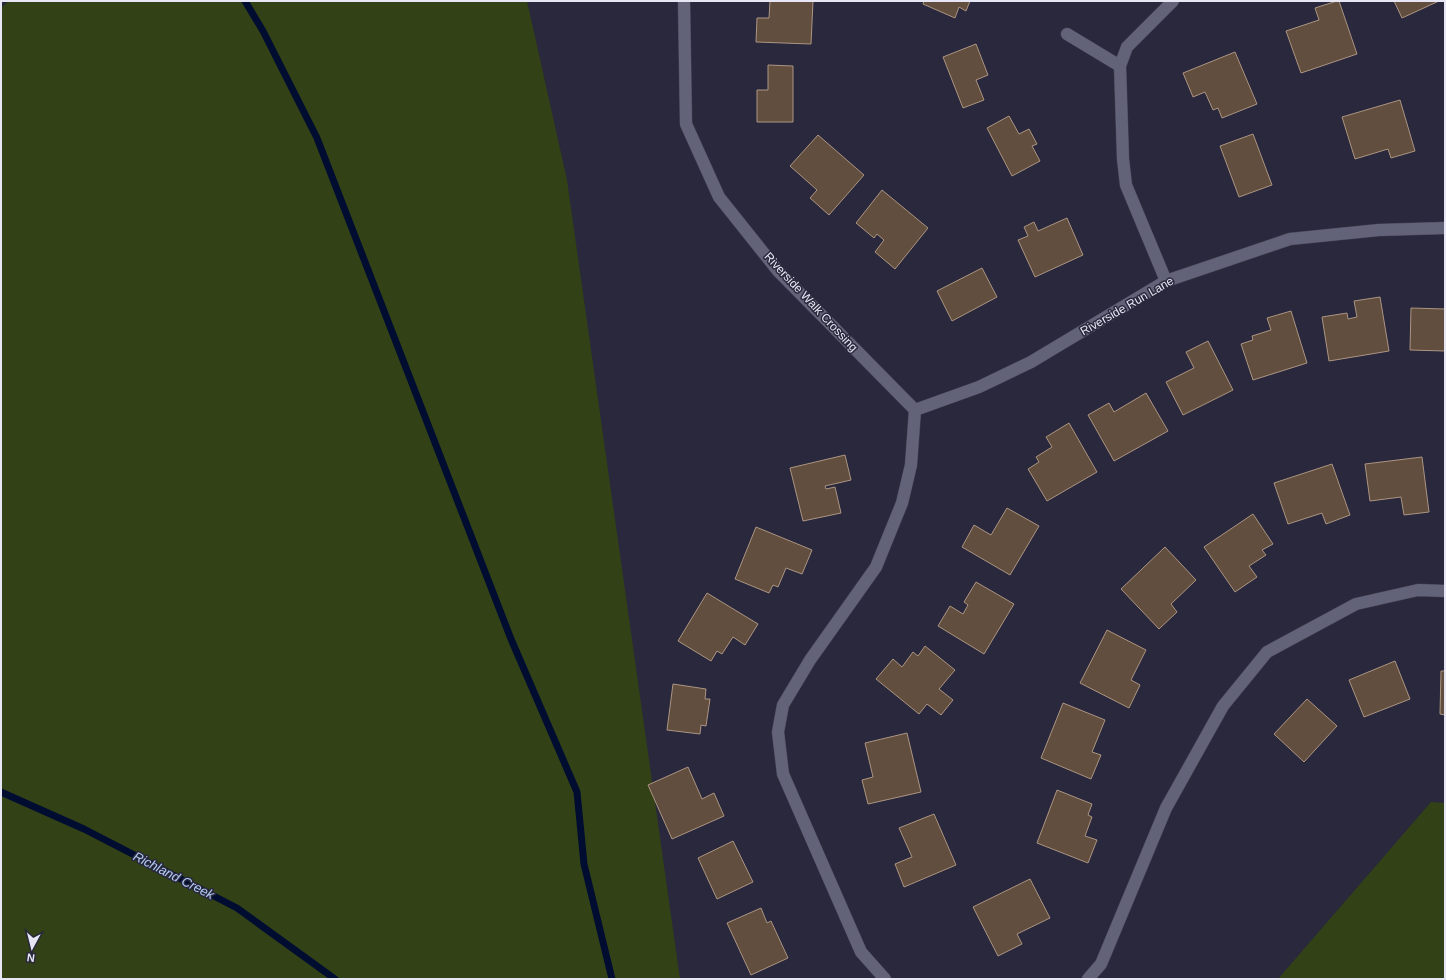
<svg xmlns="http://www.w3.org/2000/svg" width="1446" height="980" viewBox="0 0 1446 980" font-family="Arial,sans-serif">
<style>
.green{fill:#324216}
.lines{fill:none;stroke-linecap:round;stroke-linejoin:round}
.stream{stroke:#000d31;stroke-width:7}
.building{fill:#624e3e;stroke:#ac9583}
.street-casing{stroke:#454355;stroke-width:13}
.street{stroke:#626279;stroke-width:12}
.labels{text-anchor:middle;stroke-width:3;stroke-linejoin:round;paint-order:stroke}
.street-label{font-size:12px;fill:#e6e6f4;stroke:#29283c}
.water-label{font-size:13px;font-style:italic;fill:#b2cdf6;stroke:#29283c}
</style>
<rect width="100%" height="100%" fill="#29283c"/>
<path class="green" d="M9,1H527L567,180L680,979H1V8Z
M1431,802L1445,803V979H1278Z"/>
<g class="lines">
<path class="stream" d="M245,1L263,31L317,138L511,639L577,792L584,864L612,979
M1,792L84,829L237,908L335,979"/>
</g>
<path class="building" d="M770,1H813L811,44L756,42L757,18H769Z
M924,1H970L966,11L959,7L955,18L923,4Z
M1337,1H1339L1357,54L1301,73L1286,31L1319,20L1315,8Z
M1394,1H1439L1402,18Z
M976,44L988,75L976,80L984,100L963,108L943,57Z
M1235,52L1257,104L1222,118L1218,108L1213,110L1205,92L1193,97L1183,73Z
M768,65L793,66V122H757V90H768Z
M1400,100L1415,151L1391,158L1388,149L1355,159L1342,117Z
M1009,116L1019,134L1029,129L1037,144L1032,146L1040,161L1012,176L987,128Z
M1253,134L1272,185L1239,197L1220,146Z
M818,135L864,175L829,215L810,198L817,190L790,166Z
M882,190L928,228L895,269L875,252L884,240L877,234L874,238L856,223Z
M1067,218L1083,255L1035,277L1018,240L1028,236L1024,227L1034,222L1038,231Z
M982,268L997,297L952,321L937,291Z
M1380,297L1389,351L1329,361L1322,317L1347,313L1348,319L1357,317L1354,301Z
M1411,308L1445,309V351L1410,350Z
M1291,311L1307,363L1253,380L1241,344L1253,340L1252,336L1271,330L1267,318Z
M1208,341L1233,390L1183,415L1166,382L1194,368L1186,352Z
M1146,393L1168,431L1114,461L1088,415L1109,403L1114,412Z
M1069,423L1097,472L1047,501L1028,469L1039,462L1036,457L1052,447L1046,437Z
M845,455L851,480L825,486L826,489L835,487L841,513L803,521L790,468Z
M1422,457L1429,512L1404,515L1401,497L1370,501L1365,464Z
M1332,464L1350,515L1326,524L1322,513L1288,524L1274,483Z
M1007,508L1039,526L1010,575L962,547L974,525L991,535Z
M1253,514L1273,544L1262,550L1266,555L1249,566L1257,577L1235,592L1204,547Z
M756,527L812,550L802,574L786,568L778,587L773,585L769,593L735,579Z
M1165,547L1196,580L1171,604L1177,612L1159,629L1121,589Z
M976,582L1014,604L984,654L938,626L950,606L963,614L968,605L964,602Z
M707,593L758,624L745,645L733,637L722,654L717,651L711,661L678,641Z
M1107,630L1146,650L1131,680L1140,685L1129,708L1080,683Z
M925,646L955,670L939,689L953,700L941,715L927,704L919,714L876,679L893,659L902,667L913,652L918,656Z
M1395,661L1410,699L1364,717L1349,680Z
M1441,671H1445V715L1440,714Z
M673,684L706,689L705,699H710L706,726L701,725L700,734L667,730Z
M1307,699L1337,726L1304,762L1274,734Z
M1063,703L1105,720L1092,752L1101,755L1091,779L1041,758Z
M907,733L921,792L868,804L862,780L873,777L865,743Z
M688,767L702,799L714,793L724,816L672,839L648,785Z
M1057,790L1092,804L1088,815L1092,817L1085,836L1097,840L1088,863L1037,843Z
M934,814L956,865L904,887L895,864L912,857L899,828Z
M733,841L753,882L717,899L698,858Z
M1030,879L1050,918L1017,934L1022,944L998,956L973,907Z
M761,908L767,923L771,921L788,958L751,975L727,923Z"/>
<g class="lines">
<g class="street-casing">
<path id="street" d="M684,1L686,124L719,197L778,271L915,410
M1067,34L1120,66
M1166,281L1126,185L1123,159L1120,66L1127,47L1173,1
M915,410L979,387L1031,362L1166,281L1290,239L1379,230L1445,228
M885,979L861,952L783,774L778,732L783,705L810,660L876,567L902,503L911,465L915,410
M1088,979L1101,964L1166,808L1223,706L1267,652L1356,604L1418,590L1445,591"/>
</g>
<use href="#street" class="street"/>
</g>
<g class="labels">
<g class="street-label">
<text transform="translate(811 302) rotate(47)" y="4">Riverside Walk Crossing</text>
<text transform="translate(1127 306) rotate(-30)" y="4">Riverside Run Lane</text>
</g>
<g class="water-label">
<text transform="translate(174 875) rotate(27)" y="5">Richland Creek</text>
</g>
</g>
<rect width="1446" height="980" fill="none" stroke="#e6e6f4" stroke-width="4"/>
<g transform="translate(32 948) rotate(187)" stroke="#29283c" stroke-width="3" paint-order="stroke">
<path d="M0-3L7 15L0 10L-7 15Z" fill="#e6e6f4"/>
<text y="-6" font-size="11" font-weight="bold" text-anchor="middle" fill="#e6e6f4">N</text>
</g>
</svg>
